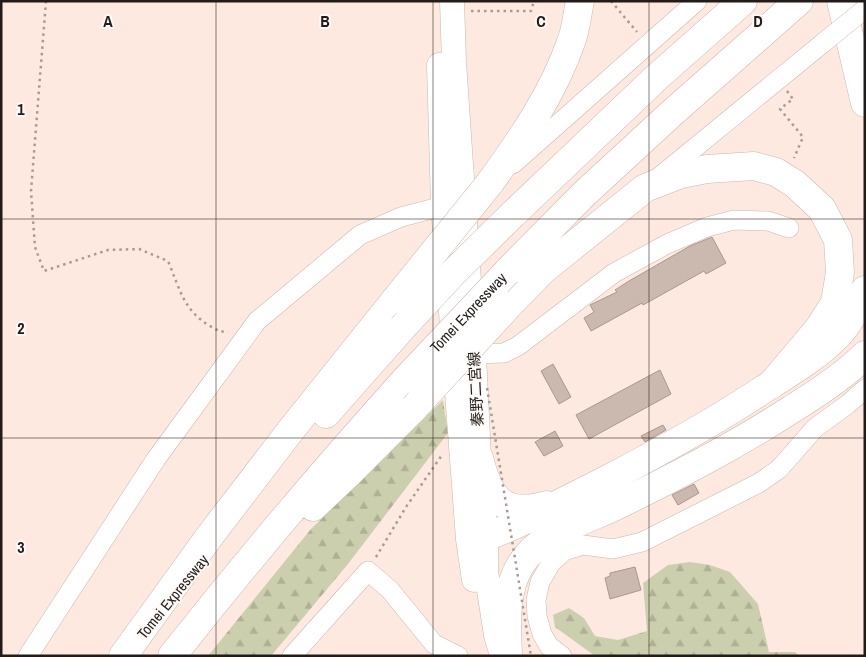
<svg xmlns="http://www.w3.org/2000/svg" width="866" height="657" viewBox="0 0 866 657" font-family="'Archivo Narrow','Noto Sans JP',sans-serif">
<style>
.forest{fill:url(#forest-firs)}
.building{fill:#cbb8ae;stroke:#aa978e}
.lines{fill:none;stroke-linecap:round;stroke-linejoin:round}
.minor-casing{stroke:#cab7ad;stroke-width:20}
.major-casing{stroke:#cab7ad;stroke-width:25}
.highway-casing{stroke:#cab7ad;stroke-width:29}
.path{stroke:#aa9a94;stroke-width:2.5;stroke-dasharray:2.5 4;stroke-linecap:butt}
.minor{stroke:#fff;stroke-width:19}
.major{stroke:#fff;stroke-width:24}
.highway{stroke:#fff;stroke-width:28}
.minor-bridge-casing{stroke:#cab7ad;stroke-width:20;stroke-linecap:butt}
.highway-bridge-casing{stroke:#cab7ad;stroke-width:29;stroke-linecap:butt}
.path-bridge{stroke:#aa9a94;stroke-width:2.5;stroke-dasharray:2.5 4;stroke-linecap:butt}
.minor-bridge{stroke:#fff;stroke-width:19}
.highway-bridge{stroke:#fff;stroke-width:28}
.grid{fill:none;stroke:#221b18;stroke-width:1;stroke-opacity:0.55}
.labels{text-anchor:middle;stroke-width:4;stroke-linejoin:round;paint-order:stroke}
.street-label{font-size:15px;fill:#221b18;stroke:#fffaf8}
.grid-label{font-size:16px;text-anchor:middle;font-weight:bold;fill:#221b18;stroke:#fffaf8;stroke-width:4;stroke-linejoin:round;paint-order:stroke}
</style>
<defs>
<pattern id="forest-firs" width="22" height="20" patternUnits="userSpaceOnUse" patternTransform="scale(1.25)"><rect width="22" height="20" fill="#cccfad"/><path d="M5 1l3.5 6h-7zM16 11l3.5 6h-7z" fill="#afb194"/></pattern>
</defs>
<rect width="100%" height="100%" fill="#fee9e0"/>
<path class="forest" d="M443,400L448,433L348,564L271,656H208L311,529Z
M690,562L710,565L730,572L758,604L769,652H795L799,656H595L555,627L553,615L569,608L584,618L595,636L618,640L647,631L643,583L668,565Z"/>
<path class="building" d="M712,237L726,263L706,274L704,271L643,305L642,303L591,331L584,318L594,312L590,305L617,292L615,290L629,281L690,246Z
M553,364L571,397L559,404L541,371Z
M660,370L671,394L589,439L576,415Z
M663,425L666,430L645,442L641,436Z
M555,431L563,446L544,456L535,442Z
M694,484L699,493L678,505L672,495Z
M635,567L641,590L610,599L605,578L610,576V573Z"/>
<g class="lines">
<g class="minor-casing">
<path id="minor" d="M513,164L697,1
M659,177L823,43
M474,354L504,353L518,346L614,273L667,244L707,227L734,220L768,221L789,228
M28,656L156,459L257,321L360,235L401,217L443,206
M292,656L368,571L390,590L434,644L458,656
M562,656L549,646L542,634L537,616L536,600L540,582L551,563L564,551L583,545L613,549L642,542L759,483L779,469L815,428L848,404L865,389"/>
</g>
<g class="major-casing">
<path id="major" d="M452,1L454,62L474,354L479,458L486,537V571L496,635L501,652
M439,65L443,206L468,539L474,580"/>
</g>
<g class="highway-casing">
<path id="highway" d="M841,1L865,103
M489,184C521,140 553,94 571,42C576,30 577,15 580,1
M513,214L657,77L743,1
M507,272L584,194L673,112L799,1
M508,306L543,270L645,188L681,174L707,169L754,166L776,172L795,184L822,209L838,240L840,272L835,303L819,328L771,385
M326,414L402,328
M479,458C489,498 503,518 547,505
M313,507L349,473L414,408
M486,537C528,521 566,500 606,480C660,452 713,423 764,389C789,373 817,357 838,335C850,323 858,305 865,290
M123,656L209,537L291,430L396,299
M172,656C247,561 325,469 406,379
M508,656C507,625 504,591 521,564C541,532 588,520 620,504C678,475 737,445 792,409C818,393 844,376 865,355"/>
</g>
<path class="path" d="M46,1L31,191L35,247L44,271L108,250L139,249L168,261C180,289 183,310 210,326C217,330 220,332 228,332
M611,1L637,32
M471,11H531L534,1
M787,91L793,99L780,109L803,137L794,158
M376,557L406,507L442,455"/>
<use href="#minor" class="minor"/>
<use href="#major" class="major"/>
<use href="#highway" class="highway"/>
<g class="minor-bridge-casing">
<path id="minor-bridge" d="M823,43L865,9"/>
</g>
<g class="highway-bridge-casing">
<g id="highway-bridge">
<path d="M396,299L489,184"/>
<path d="M402,328L453,273L513,214"/>
<path id="s1" d="M406,379L507,272"/>
<path d="M414,408L508,306"/>
</g>
</g>
<path class="path-bridge" d="M487,388L531,656"/>
<use href="#minor-bridge" class="minor-bridge"/>
<use href="#highway-bridge" class="highway-bridge"/>
</g>
<path class="grid" d="M216,1V656M433,1V656M649,1V656M1,219H865M1,438H865"/>
<g class="labels">
<g class="street-label">
<text dy="5" stroke="none"><textPath href="#s1" startOffset="91">Tomei Expressway</textPath></text>
<text transform="translate(476 389) rotate(-93)" y="5">秦野二宮線</text>
<text transform="translate(173 597) rotate(-51)" y="5">Tomei Expressway</text>
</g>
</g>
<g class="grid-label">
<text x="108" y="27">A</text>
<text x="325" y="27">B</text>
<text x="541" y="27">C</text>
<text x="758" y="27">D</text>
<text x="21" y="115">1</text>
<text x="21" y="334">2</text>
<text x="21" y="553">3</text>
</g>
<rect width="866" height="657" fill="none" stroke="#221b18" stroke-width="5"/>
</svg>
